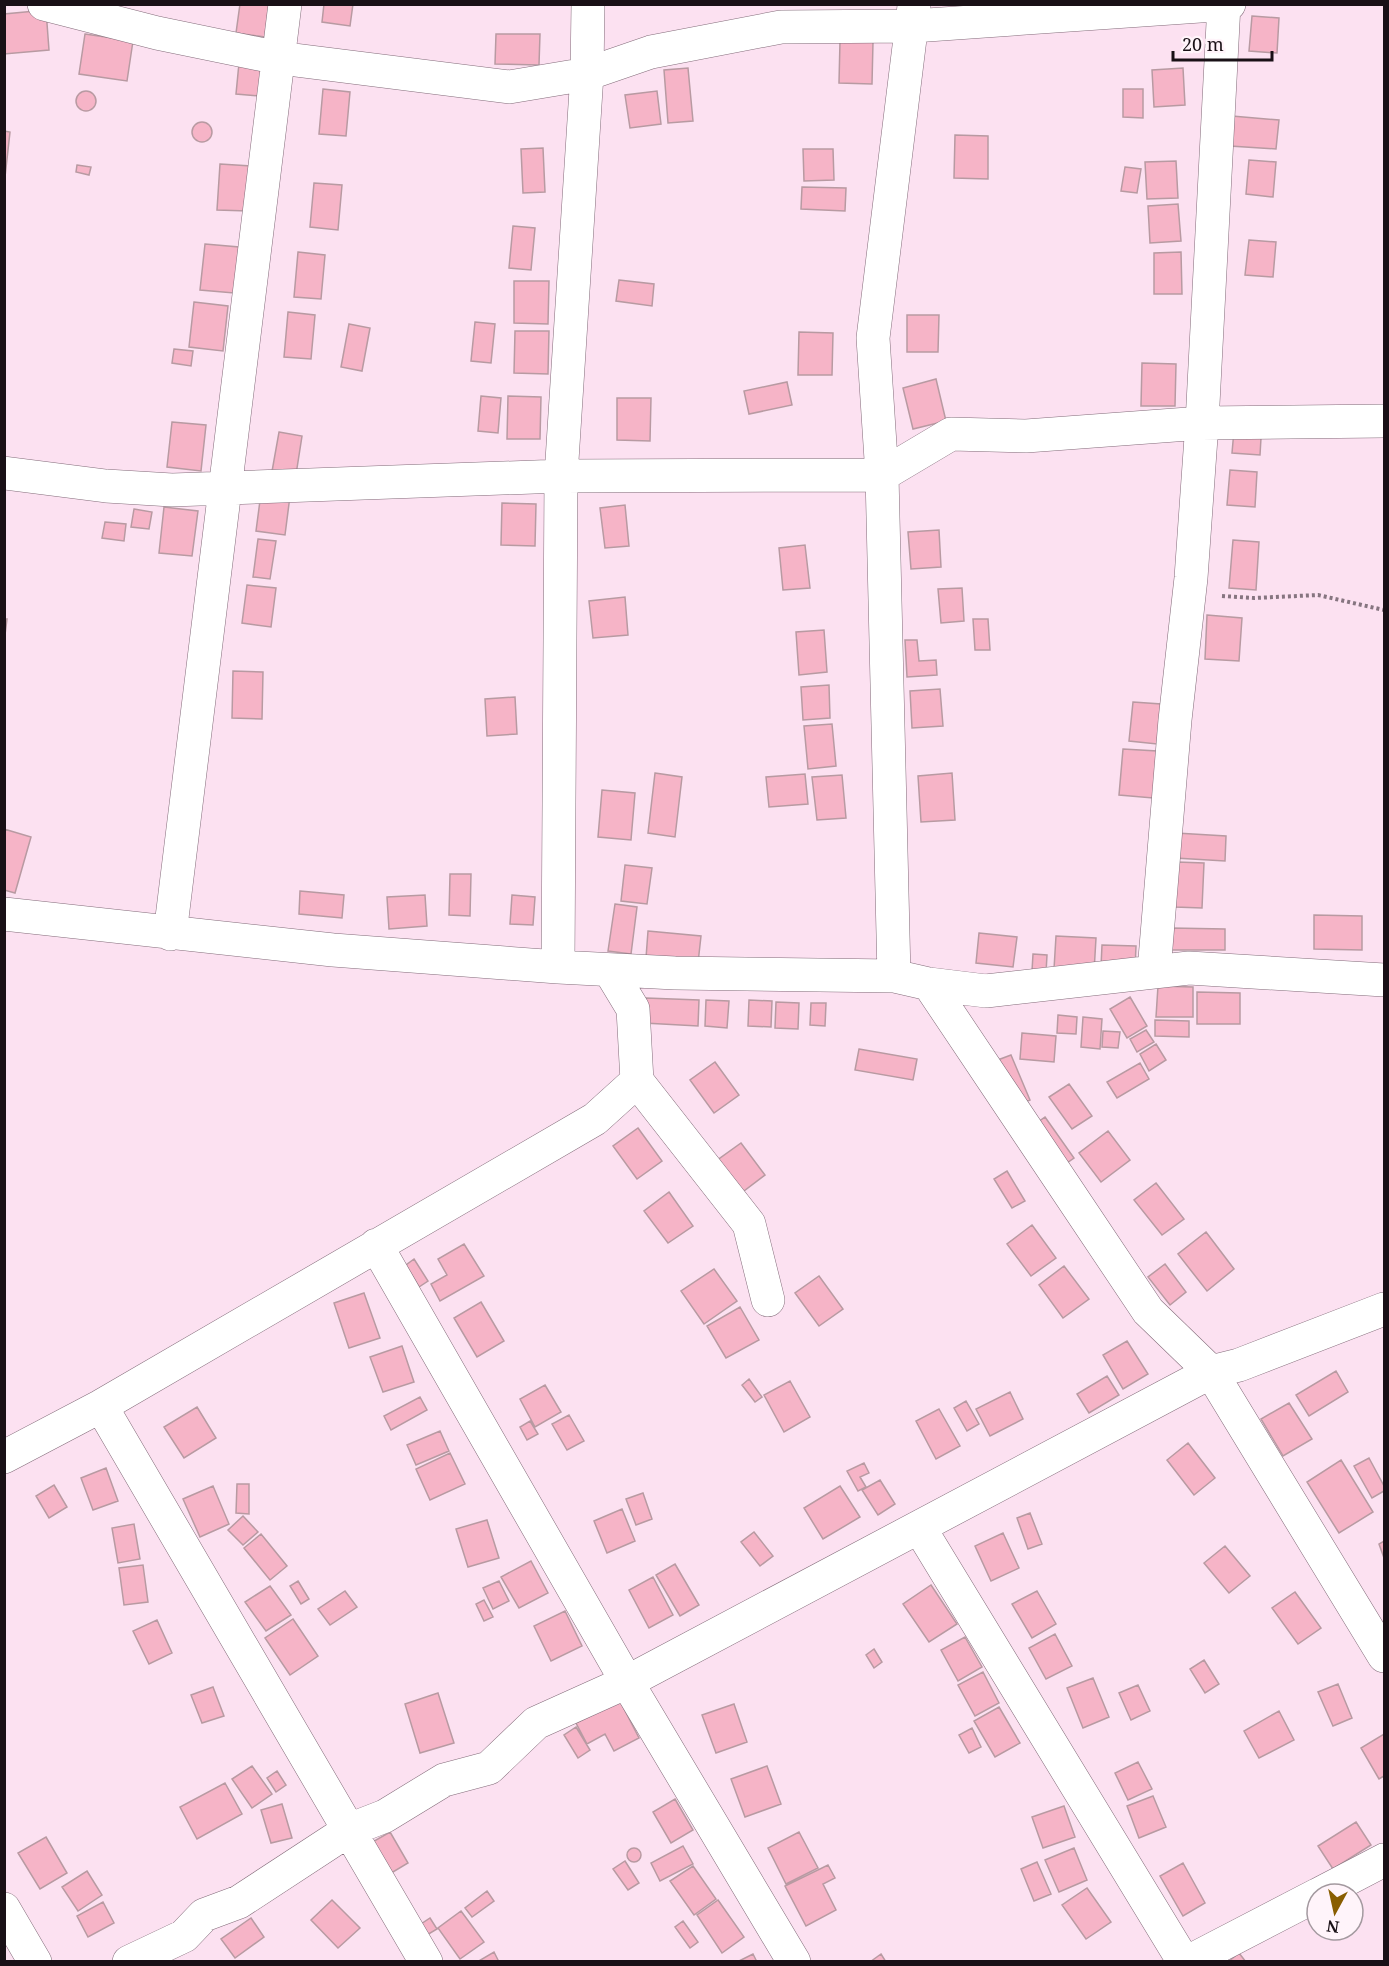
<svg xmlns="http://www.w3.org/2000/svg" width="1389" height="1966" viewBox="0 0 1389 1966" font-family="'Noto Serif',serif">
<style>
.building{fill:#f6b4c7;stroke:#b89aa2;stroke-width:1.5}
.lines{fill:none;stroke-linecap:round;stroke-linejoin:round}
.street-casing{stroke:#836c7a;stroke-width:34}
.path{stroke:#867580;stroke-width:4;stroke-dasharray:3 3;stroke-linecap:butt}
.street{stroke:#fff;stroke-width:33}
</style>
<rect width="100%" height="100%" fill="#fce1f1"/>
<path class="building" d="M240,4H269L265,37L236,33Z
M324,4H353L350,26L322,22Z
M46,10L49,50L4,54V14Z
M1252,16L1279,18L1277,53L1249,51Z
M85,34L133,41L127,81L79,74Z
M496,34H540L539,65L495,64Z
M840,41L873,42L872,84L839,83Z
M239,63L262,65L259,96L236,94Z
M688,68L693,121L668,123L664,70Z
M1183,68L1185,105L1154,107L1152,70Z
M323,89L350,92L346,136L319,134Z
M1123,89H1143V118L1123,117Z
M76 101a10 10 0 1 1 20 0a10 10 0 1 1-20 0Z
M657,91L661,124L630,128L625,95Z
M1232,116L1279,120L1276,149L1230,146Z
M192 132a10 10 0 1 1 20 0a10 10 0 1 1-20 0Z
M4,131L10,132L5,177H4Z
M955,135L988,136V179L954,178Z
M543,148L545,192L523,193L521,149Z
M803,149H833L834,180L804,181Z
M1249,160L1276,162L1273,197L1246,194Z
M1176,161L1178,198L1147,199L1145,162Z
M220,164L251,166L248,211L217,210Z
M77,165L91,167L89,175L76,172Z
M1125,167L1141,169L1137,193L1121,191Z
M314,183L342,185L338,230L310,227Z
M802,187L846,188L845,211L801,209Z
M1178,204L1181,241L1150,243L1148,206Z
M513,226L535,228L531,270L509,268Z
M1249,240L1276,242L1273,277L1245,275Z
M205,244L239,247L234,293L200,290Z
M298,252L325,255L321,299L294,297Z
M1181,252L1182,294H1154V253Z
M619,280L654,284L652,306L616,301Z
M514,281H549L548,324L514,323Z
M194,302L228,306L223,351L189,347Z
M288,312L315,315L311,359L284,357Z
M907,315H939L938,352H907Z
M475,322L495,324L491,363L471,361Z
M349,324L370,328L362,371L341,367Z
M515,331H549L548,374L514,373Z
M799,332L833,333L832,375H798Z
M174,349L193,351L191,366L172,363Z
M1142,363L1176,364L1175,406H1141Z
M936,379L946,421L913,429L903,388Z
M787,382L792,405L749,414L744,391Z
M481,396L501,398L498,433L478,431Z
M508,396L541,397L540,439H507Z
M617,398H651L650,441L617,440Z
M1235,419L1262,421L1260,455L1232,453Z
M172,422L206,425L201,471L167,467Z
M279,432L302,436L295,481L271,477Z
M1230,470L1257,472L1255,507L1227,505Z
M261,493L290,496L285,535L256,531Z
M502,503L536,504L535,546L501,545Z
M625,505L629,546L605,548L600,508Z
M164,507L198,511L192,556L159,553Z
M134,509L152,512L149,529L131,527Z
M105,522L126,524L124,541L102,538Z
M939,530L941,567L911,569L908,532Z
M258,539L276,541L270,579L253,577Z
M1233,540L1259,542L1256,590L1229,588Z
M805,545L810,588L783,590L779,548Z
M247,585L276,588L271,627L242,623Z
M962,588L964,621L941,623L938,589Z
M625,597L628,635L593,638L589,601Z
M1207,615L1242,618L1239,661L1205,659Z
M4,619H7L4,643Z
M973,619H988L990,650H975Z
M824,630L827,672L799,675L796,632Z
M905,640H917L919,661L936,660L937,675L907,677Z
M233,671L263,672L262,719L232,718Z
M829,685L830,718L803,720L801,687Z
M940,689L943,726L912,728L910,691Z
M515,697L517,734L487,736L485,699Z
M1133,702L1161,704L1157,744L1129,741Z
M832,724L836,766L808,769L804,726Z
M1123,749L1157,751L1153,798L1119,795Z
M655,773L682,777L675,837L648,833Z
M952,773L955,820L921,822L918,776Z
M805,774L808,804L769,807L766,777Z
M842,775L846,818L817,820L812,777Z
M602,790L635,793L631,840L598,837Z
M4,829L31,837L15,893L4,890Z
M1176,833L1226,836L1225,861L1175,858Z
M1177,862L1204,863L1202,908L1175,907Z
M625,865L652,868L647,904L621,901Z
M450,874H471L470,916L449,915Z
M300,891L344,895L342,918L299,914Z
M425,895L427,926L389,929L387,897Z
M512,895L535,897L533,925L510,924Z
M615,904L637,907L631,954L608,951Z
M1314,915L1362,916V950L1314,949Z
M1171,928L1225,929V950H1171Z
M648,931L701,936L698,963L646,958Z
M979,933L1017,937L1013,967L976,963Z
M1056,936L1096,938L1094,972L1054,969Z
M1102,945L1136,946L1135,968L1101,967Z
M1033,954L1047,955L1046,973L1032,971Z
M1158,986L1193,987V1017H1156Z
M1197,992L1240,993V1024H1197Z
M1130,997L1147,1026L1127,1038L1110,1009Z
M646,998L699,1000L698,1026L644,1023Z
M706,1000L729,1001L727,1028L705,1026Z
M749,1000L772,1001L771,1027L748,1026Z
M776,1002L799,1003L798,1029L775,1028Z
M811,1003H826L825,1026L810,1025Z
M1058,1015L1077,1017L1076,1034L1057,1033Z
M1083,1017L1102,1019L1100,1049L1081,1047Z
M1155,1020L1189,1021V1037L1155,1036Z
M1146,1030L1154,1042L1137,1052L1130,1039Z
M1103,1031L1120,1032L1118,1048L1102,1047Z
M1022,1033L1056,1036L1054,1062L1020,1059Z
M1156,1044L1166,1060L1149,1071L1140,1054Z
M859,1049L917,1059L913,1080L855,1070Z
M1011,1055L1030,1100L1014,1106L995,1061Z
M715,1062L739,1095L714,1113L690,1080Z
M1140,1063L1149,1079L1117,1098L1107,1082Z
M1069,1084L1092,1116L1072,1129L1049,1097Z
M1045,1117L1074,1158L1064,1165L1034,1125Z
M638,1128L662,1161L637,1179L613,1146Z
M1108,1131L1130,1160L1101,1182L1079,1153Z
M741,1143L765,1175L740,1194L716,1161Z
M1007,1171L1025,1201L1012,1208L994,1179Z
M1156,1183L1184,1219L1162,1235L1134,1200Z
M669,1192L693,1226L668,1243L644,1211Z
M1032,1225L1056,1258L1031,1276L1007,1244Z
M1206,1232L1234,1269L1207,1291L1178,1254Z
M464,1244L484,1276L440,1301L431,1284L447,1275L438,1259Z
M414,1259L428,1281L419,1287L406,1265Z
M1165,1264L1186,1292L1170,1305L1148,1277Z
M1064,1266L1089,1299L1063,1318L1039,1285Z
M714,1269L737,1301L704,1324L681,1291Z
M819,1276L843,1309L819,1326L795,1293Z
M364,1293L380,1338L349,1348L334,1303Z
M481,1302L504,1341L477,1357L454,1318Z
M740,1307L759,1340L726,1358L707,1326Z
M1127,1341L1148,1374L1123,1389L1103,1355Z
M402,1346L414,1382L383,1392L370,1357Z
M1336,1371L1348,1392L1309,1416L1296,1395Z
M1107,1376L1119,1395L1089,1413L1077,1394Z
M749,1379L762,1397L755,1402L742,1385Z
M790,1381L810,1417L784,1432L764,1395Z
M545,1385L561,1412L535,1427L520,1399Z
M1010,1392L1023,1419L990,1436L976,1409Z
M420,1397L427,1410L391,1430L384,1416Z
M966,1401L979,1424L967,1431L954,1408Z
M1289,1403L1312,1439L1283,1456L1261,1419Z
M197,1407L216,1438L184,1458L164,1427Z
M939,1409L960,1446L936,1459L916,1421Z
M569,1415L584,1441L567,1450L552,1424Z
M530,1421L538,1434L527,1440L520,1427Z
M440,1431L449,1451L416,1465L407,1445Z
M1188,1443L1215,1478L1194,1495L1167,1460Z
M450,1453L465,1484L430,1500L416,1469Z
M1369,1458L1384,1486V1491L1372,1498L1354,1466Z
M1341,1460L1373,1512L1339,1533L1307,1482Z
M864,1463L869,1473L860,1477L866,1487L858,1491L847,1471Z
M106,1468L118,1501L93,1510L81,1478Z
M880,1480L895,1504L878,1515L862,1490Z
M237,1484H249V1514L236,1513Z
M54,1485L67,1507L49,1518L36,1496Z
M213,1486L229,1524L200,1537L183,1499Z
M840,1486L860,1517L823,1539L804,1508Z
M643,1493L652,1519L636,1525L626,1499Z
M622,1509L635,1541L607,1553L594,1521Z
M1030,1513L1042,1544L1028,1549L1017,1518Z
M243,1516L258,1532L243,1545L228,1530Z
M487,1520L499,1558L468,1567L456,1529Z
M134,1524L140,1559L118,1563L112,1528Z
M754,1532L773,1556L760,1566L741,1542Z
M1003,1533L1019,1568L991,1581L975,1546Z
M261,1534L287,1566L270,1580L244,1548Z
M1384,1541V1558L1379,1544Z
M1225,1546L1250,1576L1229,1593L1204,1563Z
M531,1561L548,1593L519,1608L501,1577Z
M675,1564L699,1605L680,1616L656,1575Z
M143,1565L148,1602L124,1605L119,1568Z
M653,1577L673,1615L649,1628L629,1590Z
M298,1581L309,1599L301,1604L290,1586Z
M499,1581L509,1601L493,1609L483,1588Z
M931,1585L957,1624L929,1642L903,1604Z
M270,1586L291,1615L266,1631L245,1602Z
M345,1591L357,1607L330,1625L318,1609Z
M1037,1591L1056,1624L1032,1638L1012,1604Z
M1295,1592L1321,1628L1298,1644L1272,1608Z
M484,1600L493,1617L484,1621L476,1604Z
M565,1611L582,1646L551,1661L534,1626Z
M293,1619L318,1656L290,1675L265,1638Z
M157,1620L172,1653L149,1664L133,1631Z
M1055,1634L1072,1666L1046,1679L1029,1648Z
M965,1637L982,1667L958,1681L941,1650Z
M874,1649L882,1662L874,1668L866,1655Z
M1204,1660L1219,1684L1205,1693L1190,1669Z
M983,1672L999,1703L975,1716L958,1685Z
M1093,1678L1109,1717L1083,1728L1067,1688Z
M1338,1684L1352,1718L1333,1726L1318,1692Z
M1138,1685L1150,1711L1131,1720L1119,1693Z
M213,1687L224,1716L202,1723L191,1695Z
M438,1693L454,1743L420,1753L405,1704Z
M620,1701L639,1738L614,1751L605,1734L587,1744L576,1723Z
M734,1704L747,1742L716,1753L702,1715Z
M999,1707L1020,1743L995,1757L974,1721Z
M1279,1711L1294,1740L1259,1758L1244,1731Z
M576,1727L590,1750L578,1758L564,1735Z
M972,1728L981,1747L969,1753L959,1735Z
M1384,1734V1776L1379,1779L1361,1748Z
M1138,1762L1152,1789L1128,1800L1115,1773Z
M252,1766L272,1794L252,1808L232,1779Z
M767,1766L781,1804L745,1817L731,1779Z
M277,1771L286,1785L276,1792L267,1778Z
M225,1783L242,1814L197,1839L180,1807Z
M1153,1796L1166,1827L1139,1838L1127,1806Z
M675,1799L693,1830L671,1843L653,1812Z
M282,1804L292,1838L271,1843L261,1810Z
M1064,1806L1075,1837L1043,1848L1032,1817Z
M1356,1822L1371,1845L1333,1869L1318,1846Z
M390,1832L408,1863L388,1875L369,1844Z
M799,1832L818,1868L786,1884L768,1848Z
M46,1837L67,1873L40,1889L18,1853Z
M683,1846L693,1864L660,1881L651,1863Z
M1074,1848L1087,1880L1059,1892L1045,1860Z
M627 1855a7 7 0 1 1 14 0a7 7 0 1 1-14 0Z
M625,1861L639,1883L628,1890L613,1869Z
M1037,1862L1051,1894L1034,1901L1021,1869Z
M1183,1863L1205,1903L1183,1916L1160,1876Z
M828,1865L835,1878L823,1884L836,1910L806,1926L785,1886Z
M693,1866L716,1899L694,1915L670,1881Z
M87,1871L102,1895L78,1911L62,1887Z
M1087,1888L1111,1922L1086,1939L1062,1905Z
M487,1891L494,1901L472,1917L465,1908Z
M332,1900L360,1928L338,1948L311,1920Z
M718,1900L744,1937L722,1953L697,1915Z
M103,1902L114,1923L88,1937L77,1916Z
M461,1911L484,1942L460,1959L438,1928Z
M251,1918L264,1937L235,1958L221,1939Z
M430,1918L437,1929L427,1935L421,1924Z
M683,1921L698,1942L690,1948L675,1927Z
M494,1952L499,1962H477Z
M1239,1953L1246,1962H1228Z
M753,1954L757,1962H737Z
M881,1954L886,1962H870Z"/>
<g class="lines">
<g class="street-casing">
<path id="street" d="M44,4L157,33L279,58L509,87L587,74L651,52L781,27L913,26L1229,4
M4,473L106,486L172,490L561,476L882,475L951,434L1026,436L1202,423L1384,421
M4,914L333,950L558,967L675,973L894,976L929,984L986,991L1189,968L1384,980
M170,934L285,4
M558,967L561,476L587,74L588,4
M1154,971L1175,720L1191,578L1202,423L1224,4
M894,976L882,475L873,338L914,6
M929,984L1148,1311L1211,1372L1239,1365L1384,1309
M637,1081L749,1224L768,1300
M376,1245L627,1682L794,1962
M101,1406L426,1962
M4,1457L101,1406L595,1119L637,1081L633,1009L610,971
M919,1527L1184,1962
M1319,1894L1384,1860
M4,1909L35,1962
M129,1962L184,1936L204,1915L239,1902L349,1830L385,1816L444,1780L489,1768L536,1723L627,1682L1211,1372L1384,1656
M1188,1962L1317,1895"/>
</g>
<path class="path" d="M1222,596L1254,598L1318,595L1384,610"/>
<use href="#street" class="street"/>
</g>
<rect width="1389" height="1966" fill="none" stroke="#191016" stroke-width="12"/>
<g transform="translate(1335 1912) rotate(188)"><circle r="28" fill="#fff4fa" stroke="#a3999f" stroke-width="1.5"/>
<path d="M0-4.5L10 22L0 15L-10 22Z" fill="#895d00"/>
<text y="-9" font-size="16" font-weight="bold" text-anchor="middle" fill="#191016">N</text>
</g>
<path d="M1173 51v9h99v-9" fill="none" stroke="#191016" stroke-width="3"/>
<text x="1182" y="51" font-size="18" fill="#191016" stroke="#fff4fa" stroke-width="4.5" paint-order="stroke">20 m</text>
</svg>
